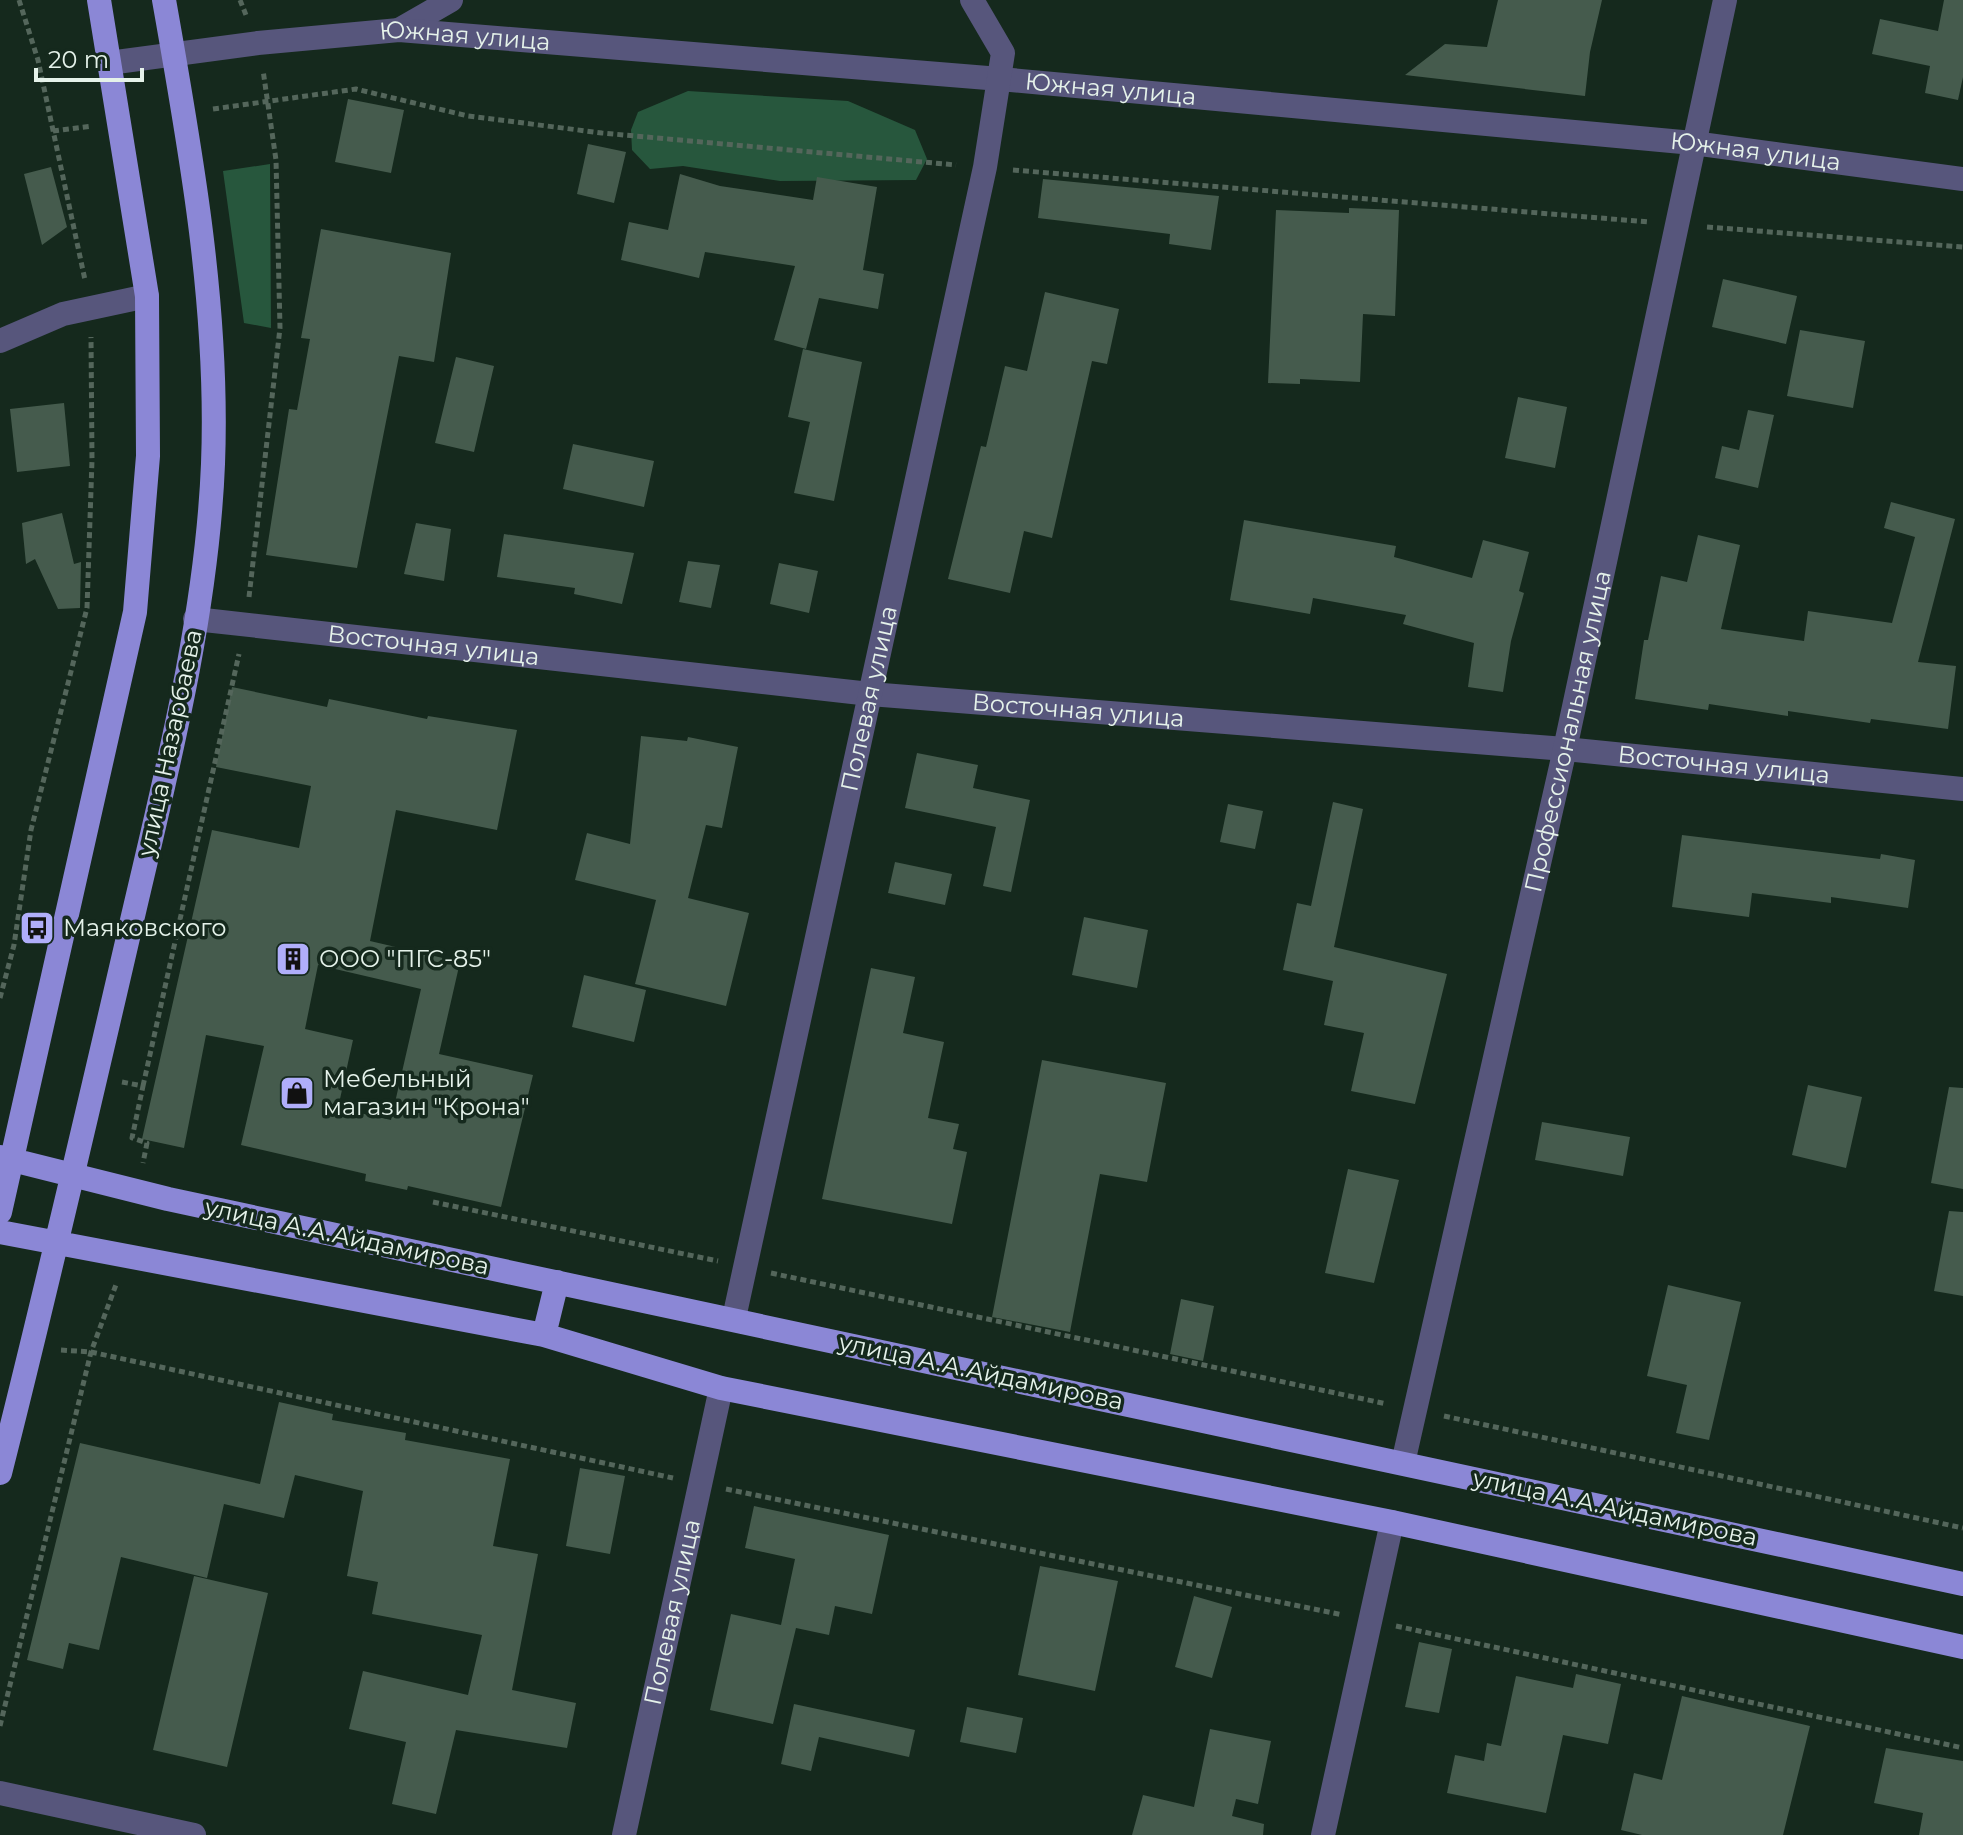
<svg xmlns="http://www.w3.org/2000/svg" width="1963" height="1835" viewBox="0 0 1963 1835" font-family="Montserrat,sans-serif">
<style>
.green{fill:#27573d}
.building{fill:#455b4d;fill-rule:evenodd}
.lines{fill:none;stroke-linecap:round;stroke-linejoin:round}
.path{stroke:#54665b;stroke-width:5;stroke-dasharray:6 4;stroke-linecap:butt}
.minor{stroke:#57567c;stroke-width:24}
.major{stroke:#8b87d6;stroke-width:24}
.labels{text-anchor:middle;stroke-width:7;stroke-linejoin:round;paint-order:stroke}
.street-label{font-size:24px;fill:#e5f2ea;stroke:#15291d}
.poi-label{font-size:24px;fill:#e5f2ea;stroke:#15291d;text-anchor:start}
</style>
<rect width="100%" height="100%" fill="#15291d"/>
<path class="green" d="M688,91L848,101L915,130L927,159L916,180L780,181L683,166L650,169L632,150L631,130L638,112Z
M270,164L271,328L244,323L223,171Z"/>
<path class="building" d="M1498,0H1602L1590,52L1585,96L1405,75L1445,44L1487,47Z
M1944,0H1963V77L1958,100L1925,93L1930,66L1872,54L1880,19L1938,31Z
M348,99L404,110L391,173L335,162Z
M588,144L626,152L614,203L577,194Z
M51,167L67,227L42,245L24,174Z
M680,174L720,186L813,200L817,177L877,187L863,270L884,274L878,309L819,298L806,349L774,340L795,266L705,252L699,278L621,260L629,222L668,230Z
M1043,179L1219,196L1211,250L1169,244L1170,234L1038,218Z
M1349,208L1399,210L1395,316L1363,314L1360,382L1300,379V384L1268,383L1276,210L1349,213Z
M321,229L451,253L434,362L399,356L357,568L266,555L289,409L297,410L310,339L301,338Z
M1723,279L1797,296L1786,344L1712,327Z
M1045,292L1119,309L1107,364L1092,361L1052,538L1024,531L1010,593L948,579L981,446L986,447L1005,366L1027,371Z
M1800,330L1865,341L1853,408L1787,396Z
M803,349L862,362L834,501L794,493L810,422L788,417Z
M456,357L494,366L474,452L435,443Z
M1518,397L1567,407L1555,468L1505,458Z
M64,403L70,466L17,472L10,409Z
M1748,410L1774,415L1758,488L1715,478L1722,446L1739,450Z
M573,444L654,461L644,507L563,489Z
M1891,502L1955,519L1918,662L1956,666L1948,729L1871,719L1870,723L1788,711V716L1709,704L1708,710L1635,699L1644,640H1648L1661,576L1687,582L1698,535L1740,545L1721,629L1804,641L1808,611L1892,623L1915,537L1884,528Z
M62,513L74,564L81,562L80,608L58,609L35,559L26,564L22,523Z
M1244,520L1396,546L1394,557L1472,578L1483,540L1529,552L1519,591L1524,593L1511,641L1503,692L1468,687L1474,643L1403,624L1406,615L1313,598L1310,614L1230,600Z
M416,523L451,529L444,581L404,574Z
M504,534L634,553L622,604L574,594L575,588L497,577Z
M688,561L720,565L711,608L679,602Z
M779,563L818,571L809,613L770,604Z
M232,687L327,707L329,699L427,719L428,716L517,730L497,830L396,810L370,941L460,962L439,1054L533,1075L501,1207L408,1186L407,1190L365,1181L366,1174L241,1145L264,1046L206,1035L184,1148L142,1139L212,830L299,848L311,786L216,767ZM318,965L421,989L391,1120L338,1108L353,1040L305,1029Z
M641,736L687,741L688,737L738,747L722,828L706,825L688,898L749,913L726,1006L635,984L656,900L575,880L587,833L630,844Z
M917,753L978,765L973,788L1030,800L1011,892L983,886L996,827L905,808Z
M1333,802L1363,809L1334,947L1447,974L1415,1104L1351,1091L1364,1033L1324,1025L1333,981L1283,970L1297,903L1311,906Z
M1228,804L1263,811L1255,849L1220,842Z
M1682,835L1880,859L1881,854L1915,860L1908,908L1831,897V903L1752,893L1749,917L1672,907Z
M895,862L952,874L945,905L888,893Z
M1084,917L1148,930L1137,988L1072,975Z
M871,968L915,977L903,1033L944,1042L928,1118L959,1124L953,1149L967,1152L952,1224L822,1199Z
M584,975L646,990L634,1042L572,1027Z
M1042,1060L1166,1083L1147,1182L1100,1174L1070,1332L992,1317Z
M1808,1085L1862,1097L1846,1168L1792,1155Z
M1949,1087L1963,1088V1189L1931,1183Z
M1542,1122L1630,1137L1623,1176L1535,1160Z
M1348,1169L1399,1180L1374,1283L1325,1273Z
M1949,1211L1963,1212V1296L1934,1291Z
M1668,1285L1741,1302L1709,1440L1676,1433L1687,1385L1647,1376Z
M1181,1299L1214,1306L1203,1361L1170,1354Z
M279,1402L333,1414L332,1420L406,1433L405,1440L510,1459L493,1546L538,1554L512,1690L576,1703L567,1748L456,1730L436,1814L392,1804L406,1742L349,1729L363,1671L468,1695L482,1635L372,1614L378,1582L347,1576L363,1491L295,1475L284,1518L224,1504L207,1578L121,1557L99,1650L69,1643L63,1669L27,1660L80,1443L260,1484Z
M580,1468L625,1476L610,1554L566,1546Z
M754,1506L889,1535L872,1614L835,1606L829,1635L796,1628L773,1724L710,1710L731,1614L781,1625L795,1559L745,1548Z
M1040,1566L1118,1581L1095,1691L1018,1675Z
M194,1576L268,1593L227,1767L153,1750Z
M1194,1596L1232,1607L1212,1678L1175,1667Z
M1419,1642L1452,1649L1439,1713L1405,1707Z
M1576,1674L1621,1684L1608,1744L1563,1735L1546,1813L1447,1793L1455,1755L1484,1761L1487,1743L1501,1746L1516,1676L1573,1688Z
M1682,1696L1810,1726L1783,1835H1642L1621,1830L1634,1773L1662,1780Z
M794,1704L915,1730L909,1757L819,1737L811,1771L781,1764Z
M967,1707L1023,1718L1016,1753L960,1742Z
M1210,1729L1271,1741L1258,1804L1236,1799L1232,1816L1264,1824L1263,1835H1132L1143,1795L1194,1807Z
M1886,1748L1963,1761V1835H1919L1923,1813L1874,1803Z"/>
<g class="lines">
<path class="path" d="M19,0L38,60L85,280
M240,0L246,15
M213,109L356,89L468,116L602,133L956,165
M53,131L92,126
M1013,170L1649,222
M1707,227L1963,247
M249,597L280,328L276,160L263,70
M0,998L14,945L31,830L87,608L92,460L91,337
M122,1082L143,1086L132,1138L147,1143L143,1163
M143,1086L239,654
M433,1202L718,1261
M771,1273L1387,1404
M61,1350L91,1352L673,1478
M1444,1416L1963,1528
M726,1489L1343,1615
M1396,1626L1963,1748
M0,1726L91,1352L117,1282"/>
<g class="minor">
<path d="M399,30L451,0"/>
<path id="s1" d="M109,63L258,43L399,30L1000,79L1693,143L1963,179"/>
<path d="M0,341L63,314L147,296"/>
<path id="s2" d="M195,619L870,694L1565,749L1963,789"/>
<path id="s3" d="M734,1318L985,167L1003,53L972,0"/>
<path id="s4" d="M1403,1463L1565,749L1725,0"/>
<path d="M0,1793L194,1835"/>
<path id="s5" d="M624,1835L721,1388"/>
<path d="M1323,1835L1392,1522"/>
</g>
<path class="major" d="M0,1157L168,1199L1963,1584
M0,1212L135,612L148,456L147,296L99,0
M0,1232L544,1335L721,1388L1392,1522L1963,1647
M544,1335L557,1282
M0,1473C47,1288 90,1102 133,916C167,770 207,615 213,464C219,309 191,152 164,0"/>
</g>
<defs>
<g id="bus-square" transform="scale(1.8)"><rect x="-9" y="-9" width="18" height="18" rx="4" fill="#b0aefa" stroke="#15291d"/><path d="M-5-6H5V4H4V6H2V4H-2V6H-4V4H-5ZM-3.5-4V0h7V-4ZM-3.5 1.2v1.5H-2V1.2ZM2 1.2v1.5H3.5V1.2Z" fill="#111"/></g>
<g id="building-square" transform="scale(1.8)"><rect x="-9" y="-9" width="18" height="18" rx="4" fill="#b0aefa" stroke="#15291d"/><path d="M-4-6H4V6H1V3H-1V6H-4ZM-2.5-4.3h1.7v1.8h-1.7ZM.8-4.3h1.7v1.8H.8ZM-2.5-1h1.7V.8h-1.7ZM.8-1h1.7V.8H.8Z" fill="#111"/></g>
<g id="shop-square" transform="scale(1.8)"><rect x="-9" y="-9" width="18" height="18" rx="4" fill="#b0aefa" stroke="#15291d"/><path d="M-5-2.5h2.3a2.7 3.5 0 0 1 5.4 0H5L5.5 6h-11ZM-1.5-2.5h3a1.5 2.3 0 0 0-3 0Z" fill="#111"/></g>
</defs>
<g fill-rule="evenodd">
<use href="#bus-square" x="37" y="928"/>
<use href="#building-square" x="293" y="959"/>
<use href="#shop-square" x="297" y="1093"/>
</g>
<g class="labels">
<g class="street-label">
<text dy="8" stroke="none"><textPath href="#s1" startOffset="358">Южная улица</textPath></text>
<text dy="8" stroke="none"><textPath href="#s1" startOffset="1006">Южная улица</textPath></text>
<text dy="8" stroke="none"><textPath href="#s1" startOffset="1654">Южная улица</textPath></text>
<text dy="8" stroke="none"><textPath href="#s2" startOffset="240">Восточная улица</textPath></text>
<text dy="8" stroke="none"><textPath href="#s3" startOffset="634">Полевая улица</textPath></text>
<text dy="8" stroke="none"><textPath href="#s2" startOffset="888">Восточная улица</textPath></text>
<text dy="8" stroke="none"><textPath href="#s4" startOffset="750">Профессиональная улица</textPath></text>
<text transform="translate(170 743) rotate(-78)" y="8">улица Назарбаева</text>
<text dy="8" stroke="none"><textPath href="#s2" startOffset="1536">Восточная улица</textPath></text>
<text transform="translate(347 1237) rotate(12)" y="8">улица А.А.Айдамирова</text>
<text transform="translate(981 1372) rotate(12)" y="8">улица А.А.Айдамирова</text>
<text transform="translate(1615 1508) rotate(12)" y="8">улица А.А.Айдамирова</text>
<text dy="8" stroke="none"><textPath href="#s5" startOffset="228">Полевая улица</textPath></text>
</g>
<g class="poi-label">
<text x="63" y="936">Маяковского</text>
<text x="319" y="967">ООО "ПГС-85"</text>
<text x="323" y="1087">Мебельный<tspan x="323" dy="28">магазин "Крона"</tspan></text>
</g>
</g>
<path d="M36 68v12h106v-12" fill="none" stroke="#e5f2ea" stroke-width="4"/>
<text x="48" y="68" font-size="24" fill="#e5f2ea" stroke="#15291d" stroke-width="6" paint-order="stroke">20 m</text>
</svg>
